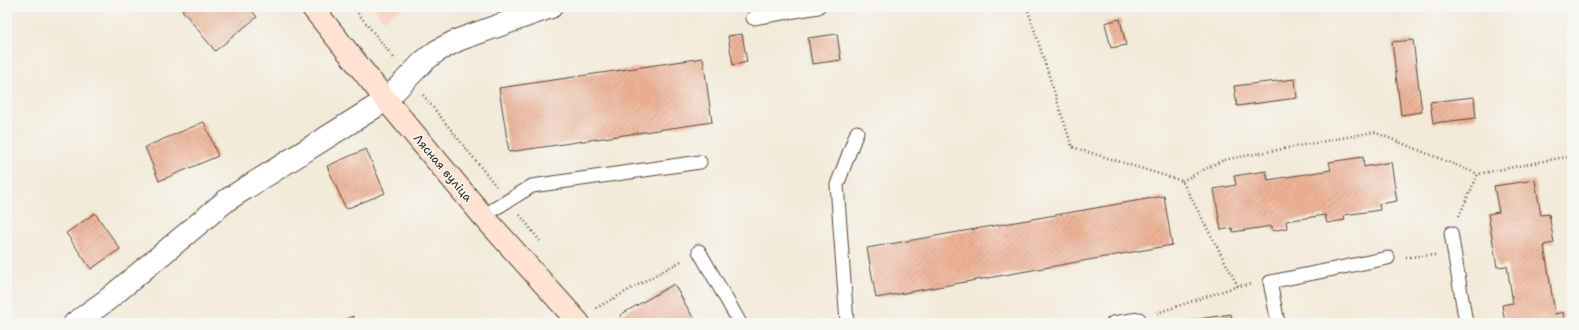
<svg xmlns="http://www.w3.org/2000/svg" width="1579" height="330" viewBox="0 0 1579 330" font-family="'Shantell Sans',sans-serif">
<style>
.built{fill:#f5d2c2}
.building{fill:url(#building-hatch)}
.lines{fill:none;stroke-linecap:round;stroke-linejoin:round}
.lane-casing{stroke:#57473a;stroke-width:15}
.street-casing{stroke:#57473a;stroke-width:24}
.secondary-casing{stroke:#57473a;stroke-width:24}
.path{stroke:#57473a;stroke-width:2.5;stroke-dasharray:1 3;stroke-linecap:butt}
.lane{stroke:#fff;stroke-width:13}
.street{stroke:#fff;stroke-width:22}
.secondary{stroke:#fee3d2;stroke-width:22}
.labels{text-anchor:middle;stroke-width:3.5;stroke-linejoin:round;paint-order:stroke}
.street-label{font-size:12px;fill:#3b2a1e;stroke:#f6f6f2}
</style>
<defs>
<pattern id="building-hatch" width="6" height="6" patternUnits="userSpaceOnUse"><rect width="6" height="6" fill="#eeb498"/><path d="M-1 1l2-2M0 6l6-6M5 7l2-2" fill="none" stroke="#c2937b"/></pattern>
</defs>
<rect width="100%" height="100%" fill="#f6f6f2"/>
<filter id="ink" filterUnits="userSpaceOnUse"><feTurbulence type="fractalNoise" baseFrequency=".025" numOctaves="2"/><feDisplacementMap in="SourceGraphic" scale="8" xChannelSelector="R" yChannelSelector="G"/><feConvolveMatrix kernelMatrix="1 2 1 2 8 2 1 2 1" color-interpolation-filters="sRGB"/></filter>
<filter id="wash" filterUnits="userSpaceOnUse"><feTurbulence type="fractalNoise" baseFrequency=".012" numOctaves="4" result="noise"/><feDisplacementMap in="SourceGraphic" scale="16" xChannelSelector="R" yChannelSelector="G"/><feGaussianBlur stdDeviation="0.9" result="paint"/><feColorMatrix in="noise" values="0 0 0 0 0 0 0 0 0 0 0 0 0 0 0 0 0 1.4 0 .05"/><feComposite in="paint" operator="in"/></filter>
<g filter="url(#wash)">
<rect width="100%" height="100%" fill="#f3ead8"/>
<path class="built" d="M373,7H404L383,20Z"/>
<g id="blocks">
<path class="building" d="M186,7H249L257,17L215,51L182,10Z
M1120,19L1126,45L1111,48L1105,23Z
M742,34L747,62L733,65L728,36Z
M837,34L841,60L812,64L808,38Z
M1413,40L1422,112L1401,115L1392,42Z
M703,58L712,122L509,152L499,88Z
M1295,79L1297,98L1237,106L1234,86Z
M1474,97L1476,118L1433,123L1430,102Z
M204,122L218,156L159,181L145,147Z
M366,149L385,193L346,209L327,166Z
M1363,157L1364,167L1391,162L1397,201L1379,204L1380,210L1344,215L1345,220L1327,223L1325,215L1286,221L1287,228L1272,231V226L1233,232L1232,228L1221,230L1214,189L1236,185L1234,176L1266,171L1268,180L1331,170L1329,162Z
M1535,180L1541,215L1549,214L1554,243L1544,245L1555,314L1563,312L1565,323H1505L1502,305L1513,303L1507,266L1497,267L1488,214L1499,212L1494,186Z
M1164,196L1172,245L876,298L867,248Z
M95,213L120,249L91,269L66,233Z
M674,284L696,323H625L620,315Z
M1231,314L1233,323H1179V322Z
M353,316L356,323H338Z"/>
</g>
</g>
<g filter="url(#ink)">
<use href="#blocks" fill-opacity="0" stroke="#57473a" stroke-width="1"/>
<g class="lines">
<g class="lane-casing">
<path id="lane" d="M753,18L818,7
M483,216L532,186L700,162
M1451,233L1466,323
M699,251L740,323
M847,323L837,185L857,132
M1113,323L1139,319L1140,323
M1278,323L1270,282L1388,258"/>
</g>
<g class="street-casing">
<path id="street" d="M75,323L107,300L227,200L386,100L424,61L437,51L458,40L551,7"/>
</g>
<g class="secondary-casing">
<path id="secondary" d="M312,7L386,100L483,216L579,323"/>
</g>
<path class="path" d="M353,7L394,58
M1027,7L1072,147L1182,181L1238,286L1252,284
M423,95L496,186
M1182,181L1223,160L1374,132L1478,174
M520,215L540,241
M1459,216L1478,174L1559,158L1572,157
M1406,257L1435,255
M596,308L683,260
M1157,313L1238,286"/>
<use href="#lane" class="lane"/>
<use href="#street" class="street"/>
<use href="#secondary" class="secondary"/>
</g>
</g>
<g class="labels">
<g class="street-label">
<text transform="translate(443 168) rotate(50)" y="4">Лясная вуліца</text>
</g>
</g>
<rect width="1579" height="330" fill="none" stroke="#f6f6f2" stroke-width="24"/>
</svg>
